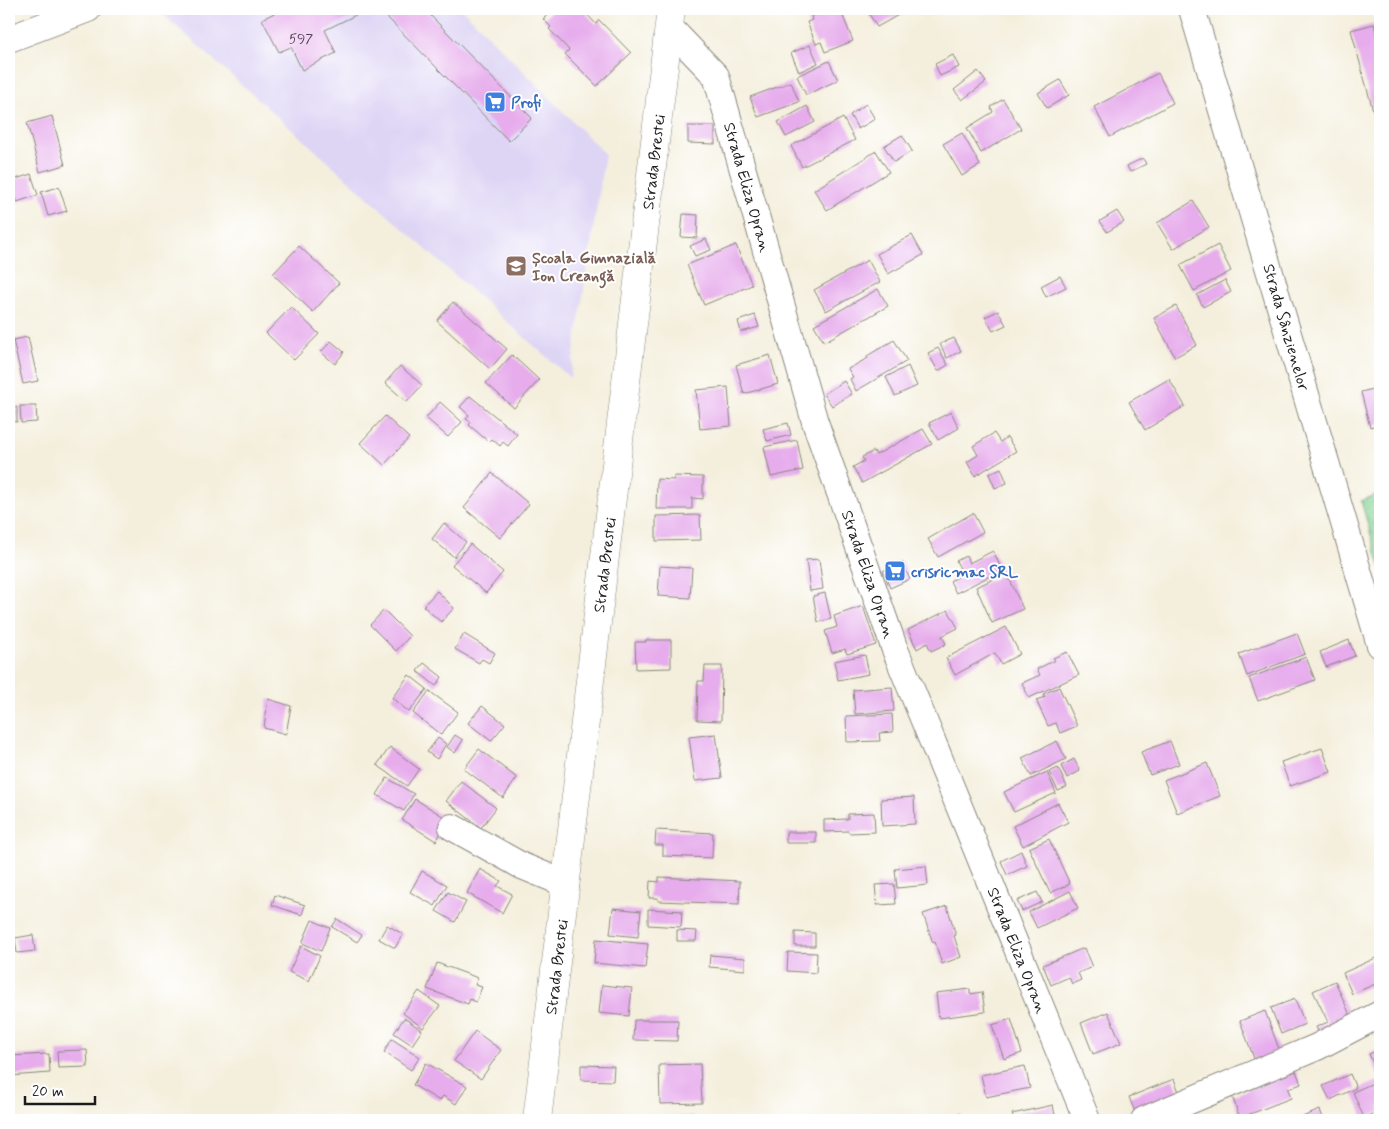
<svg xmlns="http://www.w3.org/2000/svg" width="1389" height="1129" viewBox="0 0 1389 1129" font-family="Mynerve,sans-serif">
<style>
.built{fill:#ded5f5}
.grass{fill:url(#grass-dots);stroke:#4e7656}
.building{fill:#e6acec}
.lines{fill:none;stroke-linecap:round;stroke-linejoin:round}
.minor-casing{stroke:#88867c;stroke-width:28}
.major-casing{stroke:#88867c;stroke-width:29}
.minor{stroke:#fff;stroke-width:26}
.major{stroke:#fff;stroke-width:28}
.labels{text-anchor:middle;stroke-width:4;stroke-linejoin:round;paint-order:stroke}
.number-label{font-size:14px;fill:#4e4050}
.shop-label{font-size:16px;font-weight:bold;fill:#366cbe;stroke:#fff;text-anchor:start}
.street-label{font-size:16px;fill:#1c1c1c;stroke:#fff}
.education-label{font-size:16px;font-weight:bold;fill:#785e54;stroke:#fff;text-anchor:start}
</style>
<defs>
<pattern id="grass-dots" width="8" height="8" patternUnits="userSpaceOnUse" patternTransform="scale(1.25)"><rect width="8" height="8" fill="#80d090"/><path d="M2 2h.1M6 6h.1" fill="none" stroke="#6eb27c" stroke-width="1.8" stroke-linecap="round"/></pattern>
</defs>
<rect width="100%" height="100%" fill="#fff"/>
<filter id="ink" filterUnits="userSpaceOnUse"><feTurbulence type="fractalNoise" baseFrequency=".02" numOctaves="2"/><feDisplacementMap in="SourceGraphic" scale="10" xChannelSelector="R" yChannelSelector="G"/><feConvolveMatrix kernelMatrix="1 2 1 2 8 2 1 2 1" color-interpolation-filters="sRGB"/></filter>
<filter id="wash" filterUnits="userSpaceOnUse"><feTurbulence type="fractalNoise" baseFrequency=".0096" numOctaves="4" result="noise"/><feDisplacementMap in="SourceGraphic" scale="20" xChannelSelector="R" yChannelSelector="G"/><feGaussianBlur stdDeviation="1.12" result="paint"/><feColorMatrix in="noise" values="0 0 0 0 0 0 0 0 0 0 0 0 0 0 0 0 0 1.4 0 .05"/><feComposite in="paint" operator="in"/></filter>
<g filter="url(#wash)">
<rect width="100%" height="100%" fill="#f4efdd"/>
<path class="built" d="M157,9H462L605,154L570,378Z"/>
<path class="grass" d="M1380,493V567L1361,501Z"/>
<g id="blocks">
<path class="building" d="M283,9H368L325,30L336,53L302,70L291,47L279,52L262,19Z
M379,9H424L532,118L509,141Z
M554,9H582L596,24L599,20L631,53L597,86L565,54L569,50L549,29L551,27L543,19Z
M757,9H790L789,15L757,10Z
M830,9H840L853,41L825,52L821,42L816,44L807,22L812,20L811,16Z
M866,9H909L877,27Z
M1374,24L1380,48V116L1375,118L1351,30Z
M810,45L818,63L799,72L791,53Z
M953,55L959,67L940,76L935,64Z
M829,61L838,80L806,95L797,76Z
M978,71L986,82L962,100L954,90Z
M1158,73L1173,103L1110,137L1094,107Z
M1060,80L1069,95L1047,108L1038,93Z
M791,82L799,102L758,117L750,97Z
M9,98L15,120L9,122Z
M1003,99L1021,129L981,153L967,128L993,112L991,107Z
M866,104L875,119L858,129L850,115Z
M807,106L815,122L786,137L778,122Z
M52,116L65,165L40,172L27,123Z
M843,118L855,140L802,167L791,146Z
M688,126H715V144L688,143Z
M962,133L980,165L962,176L943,144Z
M902,135L912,151L894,162L884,146Z
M876,151L889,172L827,210L814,190Z
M1143,158L1146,164L1130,172L1127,166Z
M31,174L38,195L17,202L10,181Z
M59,187L67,211L48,216L41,192Z
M1193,201L1209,227L1173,249L1157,223Z
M1117,211L1124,222L1107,232L1100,221Z
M683,214L698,215L697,238L681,237Z
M912,235L923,255L888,274L877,254Z
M706,239L711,250L695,256L690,246Z
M736,245L752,285L704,305L687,265Z
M1218,245L1231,271L1194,291L1180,265Z
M299,246L339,283L313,312L273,274Z
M868,260L880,282L826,311L814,290Z
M1060,276L1066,287L1046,297L1041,286Z
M1225,280L1231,292L1203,307L1197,295Z
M878,289L888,306L824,342L814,325Z
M453,302L507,349L490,369L437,321Z
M1176,306L1197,345L1175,357L1154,318Z
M291,307L319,334L294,360L266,333Z
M998,311L1006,325L993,331L985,317Z
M755,315L759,327L741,332L738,321Z
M28,337L38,381L23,384L13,340Z
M954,338L961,351L947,358L940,344Z
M894,340L907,361L856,391L850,379L853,377L848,369L868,358L867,356Z
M331,341L344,352L335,364L321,352Z
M938,348L948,365L938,371L928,353Z
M512,355L539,380L514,408L486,383Z
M770,355L778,384L744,394L736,365Z
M400,366L422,385L407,402L385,383Z
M908,366L917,386L895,396L886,377Z
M1169,379L1185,406L1145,430L1129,402Z
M844,381L852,394L832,406L824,394Z
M728,387L731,426L700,429L696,390Z
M1380,387V424L1370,427L1361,392Z
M470,396L517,434L508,446L503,442L500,446L492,439L489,442L469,425L471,422L466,419L469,415L460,407Z
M440,402L462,422L448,437L426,418Z
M20,406H36L37,422L21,423Z
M9,407H17V422L9,421Z
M951,412L959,428L938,440L929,423Z
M385,416L409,438L384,465L360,443Z
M788,423L791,435L767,441L763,429Z
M923,429L932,444L862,483L853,467L864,461L862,457L874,451L876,455Z
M994,433L1000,442L1007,437L1016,451L975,476L967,462L978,455L973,446Z
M797,440L803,470L771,477L764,447Z
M1001,468L1007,483L995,488L989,474Z
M492,473L529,504L500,538L464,508Z
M674,476L703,477V499L692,498V509H656L657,479L674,480Z
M973,513L983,532L938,557L928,539Z
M700,515L701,540L656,541V516Z
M444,523L466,542L454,557L432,539Z
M470,544L503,572L486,593L452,565Z
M993,551L1002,570L956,593L950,581L961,575L958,569L960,568L956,561L966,556L969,563Z
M819,559L823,589L810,591L806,560Z
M902,562L910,579L890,588L883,571Z
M660,566L692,568L690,598L658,596Z
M1007,573L1023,609L992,623L976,587Z
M437,591L454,608L441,622L423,606Z
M825,593L831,619L818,622L813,596Z
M863,606L876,645L847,654L845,649L832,653L825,631L837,627L834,616Z
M384,610L410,636L396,651L370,625Z
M948,610L958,628L942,636L946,644L931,651L927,643L917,649L908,630Z
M1006,627L1020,654L1001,664L995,653L955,675L946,658Z
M1297,633L1305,654L1247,676L1239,654Z
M464,634L495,653L489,663L482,659L479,663L455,649Z
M645,640H671V668L636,669L635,642H646Z
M1349,640L1355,656L1326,667L1320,652Z
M1067,652L1079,675L1029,698L1022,683L1040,675L1037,669L1055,660L1053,658Z
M865,655L869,674L838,680L834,661Z
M1306,657L1315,680L1258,701L1249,678Z
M424,663L442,677L436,686L417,671Z
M705,666H722L721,721L697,720L698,681H704Z
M409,675L427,689L409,712L392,698Z
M892,687L894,711L855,714L853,690Z
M1059,687L1077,726L1060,733L1056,723L1048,726L1036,700L1045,697L1043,694Z
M429,691L458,712L441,735L413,713Z
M268,699L291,706L286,734L264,728Z
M482,706L505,724L491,741L468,723Z
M892,714L893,732L879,733L880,741L847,742L846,716Z
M716,734L722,778L695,781L689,737Z
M455,735L463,740L455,753L447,747Z
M438,738L446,744L437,759L427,752Z
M1057,741L1066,759L1031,776L1022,758Z
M1170,741L1179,764L1150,775L1141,752Z
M390,747L419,769L407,786L377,765Z
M1322,748L1331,772L1290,786L1281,762Z
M479,749L517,778L503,798L464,769Z
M1074,759L1080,771L1067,778L1061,766Z
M1207,763L1220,796L1177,813L1164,780Z
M1058,768L1067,787L1058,791L1049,772Z
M1047,772L1056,793L1014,812L1004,792Z
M387,778L414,794L404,811L377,795Z
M461,781L496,808L481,828L446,801Z
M914,797L915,824L882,826L881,799Z
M415,799L449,820L436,841L402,820Z
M1058,803L1068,822L1023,846L1013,826Z
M874,813L875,832L849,833L848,831L824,832V820L848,819V814Z
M656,830L713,833L712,858L663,856V845H655Z
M786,832H816V843H786Z
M1049,839L1070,884L1050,893L1029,848Z
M1021,851L1027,866L1007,875L1001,861Z
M926,866L928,885L897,888L895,869Z
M480,869L501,881L497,886L512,894L502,913L467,893Z
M422,871L447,885L435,906L410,892Z
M659,877L740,881L739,904L658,901V898H649L650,881L659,882Z
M894,884L896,904L877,905L875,885Z
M1070,891L1078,908L1037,928L1029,912Z
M448,892L466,902L455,922L436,911Z
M1037,892L1042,902L1022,911L1017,901Z
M275,895L305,905L302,915L272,905Z
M947,906L956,935L954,936L961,957L942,964L935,942L933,943L923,914Z
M613,908L641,911L638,937L610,934Z
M648,909L682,911L681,927L648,925Z
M337,919L362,935L357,942L332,927Z
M312,920L330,928L321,951L302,943Z
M387,925L403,934L395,948L379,939Z
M677,930L697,931L696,941H677Z
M795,932L815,933V946H795Z
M33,935L35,951L17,953L15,938Z
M596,939L648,944L645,968L594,963Z
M301,946L320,956L309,981L289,972Z
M1084,948L1092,967L1078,973L1081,980L1072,984L1069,977L1051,985L1043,965Z
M788,952L817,953L816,973L787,971Z
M710,955L745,958V970L709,967Z
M1380,956V982L1352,994L1343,973Z
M437,963L478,978L475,985L482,987L476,1002L470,999L468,1004L427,989Z
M1335,981L1354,1024L1322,1039L1316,1027L1328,1022L1313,991Z
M602,985L632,988L629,1016L599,1013Z
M970,989V994L982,992L985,1012L939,1018L936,993Z
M419,991L440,1006L423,1028L403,1013Z
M1295,999L1305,1024L1281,1034L1271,1008Z
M1265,1011L1283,1060L1258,1069L1240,1021Z
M1108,1012L1121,1043L1093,1054L1081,1023Z
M404,1018L422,1030L412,1045L394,1033Z
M1011,1019L1022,1053L1004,1059L992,1025Z
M634,1020H678L677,1041L633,1040Z
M475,1031L501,1050L481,1079L454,1061Z
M392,1039L420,1057L411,1070L384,1052Z
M1380,1049V1075H1378L1369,1054Z
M87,1050L88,1067L58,1068L57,1051Z
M49,1054L50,1073L9,1076V1056Z
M426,1063L467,1086L456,1104L443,1096L440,1101L413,1085Z
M700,1064L702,1103L660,1104L659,1065Z
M581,1065L614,1066L613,1081L581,1080Z
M1025,1066L1030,1088L986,1097L981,1075Z
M1296,1071L1301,1084L1288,1089L1291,1098L1240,1118L1232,1096Z
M1350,1074L1356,1088L1330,1100L1323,1086Z
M1174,1079L1183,1102L1138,1120L1129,1097Z
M1380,1080V1111L1364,1118L1353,1092Z
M1053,1105L1056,1120H1014L1012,1114Z
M1320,1110L1324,1120H1295Z
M960,1114L962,1120H937Z
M660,1116L702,1117V1120H660Z"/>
</g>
</g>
<g filter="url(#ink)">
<use href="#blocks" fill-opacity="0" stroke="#88867c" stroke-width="1"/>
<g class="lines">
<g class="minor-casing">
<path id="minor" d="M1192,9L1380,645
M669,27L716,76L815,422L894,647L1087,1120
M9,39L88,9
M452,827L522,866L566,884
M1144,1120L1317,1047L1380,1014"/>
</g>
<g class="major-casing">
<path id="major" d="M537,1120L671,9"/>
</g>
<use href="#minor" class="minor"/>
<use href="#major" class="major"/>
</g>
</g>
<defs>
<g id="supermarket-square" transform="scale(1.125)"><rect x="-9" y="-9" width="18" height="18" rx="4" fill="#3f7fe0" stroke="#fff"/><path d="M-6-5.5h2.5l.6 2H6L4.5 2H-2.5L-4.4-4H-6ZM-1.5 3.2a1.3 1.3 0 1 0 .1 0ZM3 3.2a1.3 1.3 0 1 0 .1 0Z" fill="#fff"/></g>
<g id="school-square" transform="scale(1.125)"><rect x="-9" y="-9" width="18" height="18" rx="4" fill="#8d6e63" stroke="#fff"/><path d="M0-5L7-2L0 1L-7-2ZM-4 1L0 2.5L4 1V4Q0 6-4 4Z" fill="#fff"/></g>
</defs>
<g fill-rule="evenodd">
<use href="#supermarket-square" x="495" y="102"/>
<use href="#school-square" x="516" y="266"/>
<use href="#supermarket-square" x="895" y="571"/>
</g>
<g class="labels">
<g class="number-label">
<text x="301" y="43">597</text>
</g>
<g class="shop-label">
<text x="511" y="108">Profi</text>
<text x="911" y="577">crisricmac SRL</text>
</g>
<g class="street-label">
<text transform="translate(653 162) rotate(-83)" y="6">Strada Brestei</text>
<text transform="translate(748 187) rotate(74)" y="6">Strada Eliza Opran</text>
<text transform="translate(1287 327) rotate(74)" y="6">Strada Sânzienelor</text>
<text transform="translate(604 565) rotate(-83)" y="6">Strada Brestei</text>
<text transform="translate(869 574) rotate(71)" y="6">Strada Eliza Opran</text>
<text transform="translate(1018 950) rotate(68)" y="6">Strada Eliza Opran</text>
<text transform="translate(556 967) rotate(-83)" y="6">Strada Brestei</text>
</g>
<g class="education-label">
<text x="532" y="263">Școala Gimnazială<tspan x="532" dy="18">Ion Creangă</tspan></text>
</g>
</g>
<rect width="1389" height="1129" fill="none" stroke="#fff" stroke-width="30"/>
<path d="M25 1096v8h70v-8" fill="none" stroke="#1c1c1c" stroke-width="2.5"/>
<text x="32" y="1096" font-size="15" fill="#1c1c1c" stroke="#ffffff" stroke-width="4" paint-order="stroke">20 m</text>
</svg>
